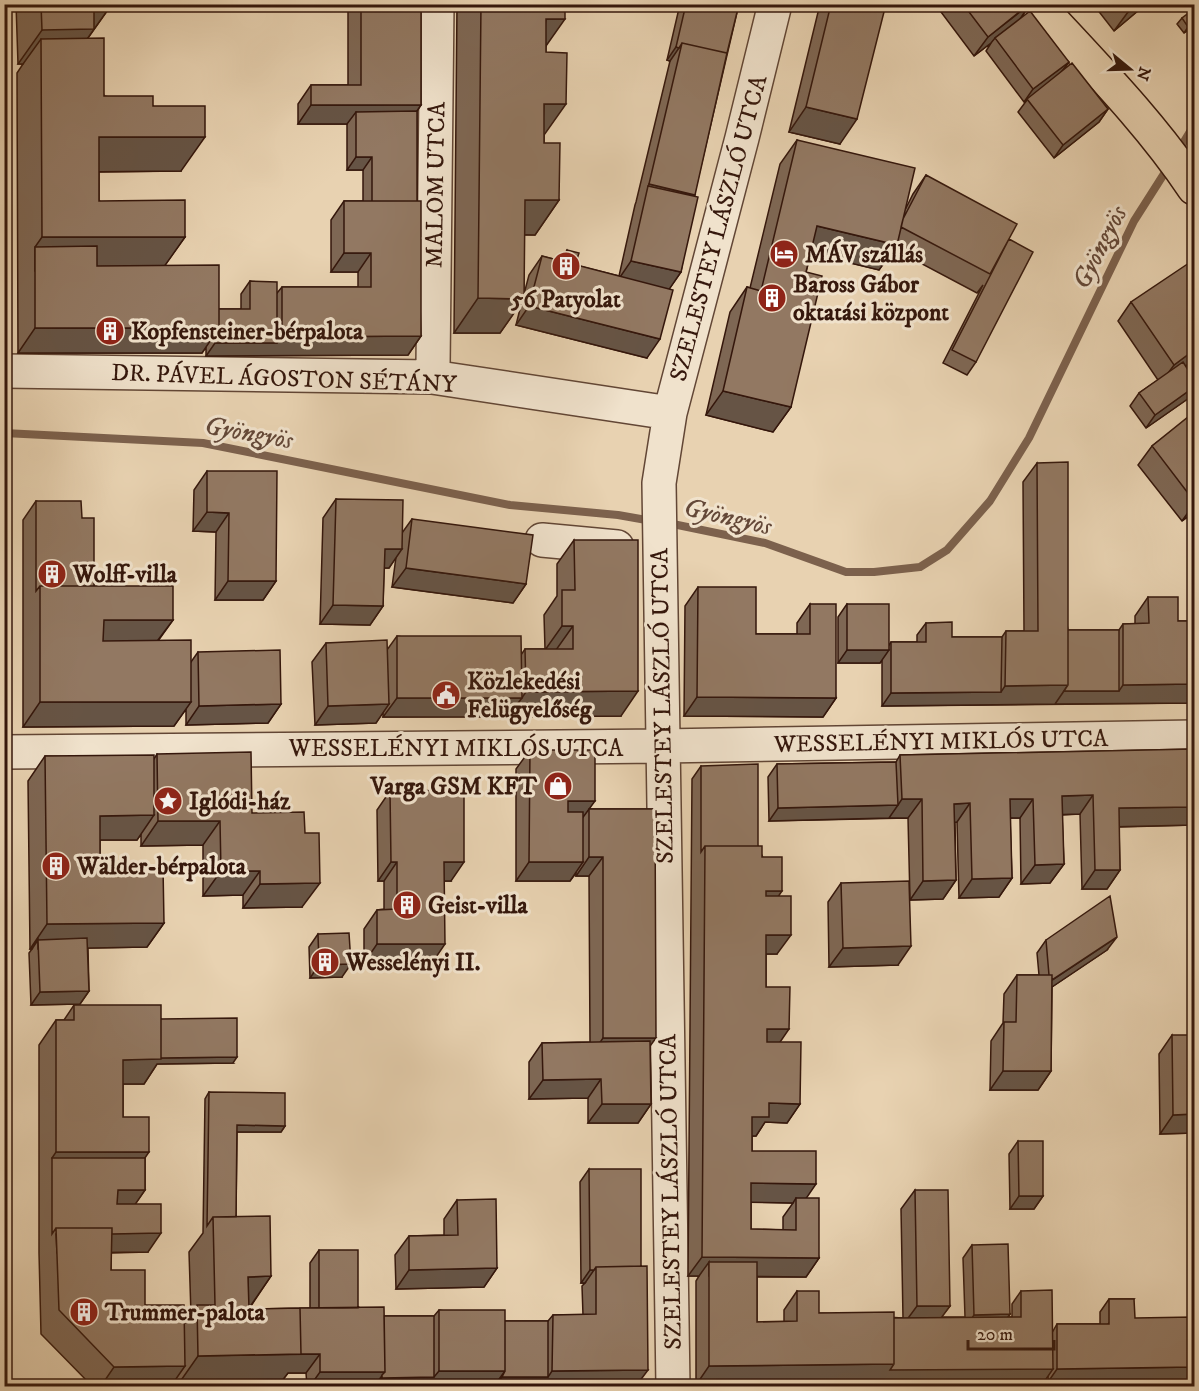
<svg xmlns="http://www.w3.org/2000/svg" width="1199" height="1391" viewBox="0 0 1199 1391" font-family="'IM FELL DW Pica',serif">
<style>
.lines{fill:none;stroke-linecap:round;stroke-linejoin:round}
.stream{stroke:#7c614d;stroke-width:8}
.minor-casing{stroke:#624635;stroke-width:36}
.major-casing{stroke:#35170c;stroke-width:36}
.minor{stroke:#f0e2cc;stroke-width:33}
.major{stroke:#e8d2b1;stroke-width:33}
.wall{fill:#7e6754;stroke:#35170c;stroke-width:1.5;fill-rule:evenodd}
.shaded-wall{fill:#665445;stroke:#35170c;stroke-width:1.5}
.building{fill:#927862;stroke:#35170c;stroke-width:1.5}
.labels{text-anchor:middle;stroke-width:6;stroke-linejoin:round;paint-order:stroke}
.street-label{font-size:24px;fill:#35170c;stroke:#f0e2cc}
.poi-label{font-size:24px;font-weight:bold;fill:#35170c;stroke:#f0e2cc;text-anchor:start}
.water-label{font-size:26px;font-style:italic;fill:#644838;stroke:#f0e2cc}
</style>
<rect width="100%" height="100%" fill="#e8d2b1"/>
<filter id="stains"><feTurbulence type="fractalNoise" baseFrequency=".00333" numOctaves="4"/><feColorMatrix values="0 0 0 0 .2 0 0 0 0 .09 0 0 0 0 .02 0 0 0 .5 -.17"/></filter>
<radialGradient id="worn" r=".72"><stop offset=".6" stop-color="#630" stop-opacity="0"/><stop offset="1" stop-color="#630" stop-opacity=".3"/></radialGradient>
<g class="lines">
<path class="stream" d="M1177,153L1194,125
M4,433L203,443L510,505L618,515L652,521
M668,523L765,543L846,572H874L920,567L947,550L990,501L1029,438L1134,221L1169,166"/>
<g class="minor-casing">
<path id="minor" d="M433,366L437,4
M4,371L432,377L670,413
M542,540L617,547
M4,752L662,746L1194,737
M673,1386L659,483L670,413L742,138L775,4"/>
</g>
<g class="major-casing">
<path id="major" d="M1037,4C1092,64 1149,121 1194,188"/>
</g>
<use href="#minor" class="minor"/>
<use href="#major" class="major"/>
</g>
<path class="wall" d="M16,4H112L88,38L104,96L153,106L181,171L99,172V201L185,237L165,265L219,309H241V294L250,281L277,293L282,287H358V272H331V220L344,201H363V170H347V124H298V104L311,85H348V4H421V105L417,111V201L421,336L408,355L206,356V347L202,353H18L17,73L23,64H18Z
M457,4H565L546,46L544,143L559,200L535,235H524V294L529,275L542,256L561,261L563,257L567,250L575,265L619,276L635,205L636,202L670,61L667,60L680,4H739L694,196L681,272L669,289L647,358L516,325L522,301L500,333H454Z
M820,4H886L840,144L789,132Z
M935,4H1030L1021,18L1069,62L1062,72L1108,109L1099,122L1054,158L1018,112L1027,100L1024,102L986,51L991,43L974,56Z
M1093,4H1146L1114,31Z
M1182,18L1194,26L1184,33L1177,24Z
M797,140L906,208L913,194L926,175L1009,239L976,362L967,375L943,363L983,285L977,293L894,249L879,270L811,253L806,272L791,407L773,432L706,415L730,312L747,287L750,288L780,164Z
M1131,302L1186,366L1189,398L1146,428L1130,406L1139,393L1158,380L1118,321Z
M1194,415V512L1182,521L1138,465L1152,446Z
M1037,463L1068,630H1119L1123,624H1135V616L1148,597L1178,621H1194V703L882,706V660L880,663H838V617L847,604L889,645L891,642H917V635L926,623L952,637H1002L1006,631H1024L1023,482Z
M207,471L276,581L263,600H215L216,532L193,531L194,490Z
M336,499L402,533L412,519L526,584L513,603L392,587L396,557L389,568H384L383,606L370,625L320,624L323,518Z
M36,501L82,518L94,586L173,620L158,641L191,662L198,652L281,704L268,723L186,725V709L174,726L23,727V520Z
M574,540L621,716L383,717V712L376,723L315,725L312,662L326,643L387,650L397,636L521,655L525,649H545L544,615L557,596V564Z
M698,587L756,634H797V623L810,604L836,698L823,717L684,716L685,606Z
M1194,749V825L1119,827L1120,870L1107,889H1082L1080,814L1062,815L1064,864L1050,883L1021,884L1020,818H1010L1012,878L999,897L959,898L957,822H955L956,880L943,899L910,900L908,818L769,821L768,777L777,764L896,762L900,755Z
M530,750L589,809H655L650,1045L651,1104L638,1123H588V1098L529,1099V1062L542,1043L590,1042L589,876H576V873L570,881H516V769Z
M157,754L252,813L302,907L243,908V895L203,896V845L141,846V834L137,840H100V868L164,923L147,947L88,948L89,991L80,1004L31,1005L29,953L32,949H30L28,781L45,756L154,759Z
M701,766L758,846L779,896L777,954H766V987L780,1042L800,1104L787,1123L765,1122L756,1136H752V1151L806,1198L819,1258L806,1277H757V1322H784V1310L797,1291L819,1313L903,1318L901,1209L915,1190L950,1306L941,1317H965L963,1258L972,1245L1010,1314L1008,1317H1012V1304L1021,1291L1053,1331L1057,1324H1100V1312L1109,1299H1134L1048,1382V1375L1044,1382L696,1385V1281L699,1276H688L692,779ZM751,1202L793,1203L783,1217V1230L751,1229Z
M390,791L451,881H444L432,963H364V929L377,910L384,909V881H378L377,810Z
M841,883L898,965L829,967L828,902Z
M318,934L342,977L310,978L309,947Z
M1046,940L1107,950L1052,987L1051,1071L1038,1090H990L991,1041L1003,1023L1004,994L1017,975H1039L1037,953Z
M74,1005L161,1019L233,1063L157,1064L144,1084H123V1117L145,1158V1190L135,1204L148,1252L111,1253V1270L145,1305L185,1323L191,1315L189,1252L203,1233L205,1099L209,1092L285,1126L281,1132H237L236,1217L271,1276L249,1309L310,1308V1263L319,1250L358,1307L384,1316H434L439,1310L505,1321H548L553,1315H583L582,1286L585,1283H581L580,1182L589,1169L636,1386H307L306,1373H288L278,1386H174V1382L171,1386H92L41,1334L39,1253V1045L56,1020H64Z
M1172,1035L1194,1133L1160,1134L1159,1054Z
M1018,1141L1043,1196L1034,1209H1010L1009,1154Z
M457,1200L497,1268L484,1287L396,1289L395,1255L409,1236L444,1235V1219Z"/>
<path class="shaded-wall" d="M90,4H112L70,63L41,39L23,64H18L42,30Z
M1030,4L1018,22L995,38L991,43L974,56L988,37Z
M1136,4H1146L1114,31L1128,12Z
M546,19H565L541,53Z
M1194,23V26L1184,33L1188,27Z
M676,47L679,48L670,61L667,60Z
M1069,62L1059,75L1024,102L1033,89Z
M544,104H566L542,138Z
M311,105H421L408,124L356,112L347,124H298Z
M806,107L857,119L840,144L789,132Z
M1108,109L1099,122L1054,158L1063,145Z
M99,137H205L181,171L75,172Z
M356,157H372L363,170H347Z
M649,184L695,195L681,214L648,187Z
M525,200H559L535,235L501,234Z
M817,226L897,245L879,270L800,251Z
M42,237H185L161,271H35V247Z
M344,253H371L358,272H331Z
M631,261L681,272L668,291L618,280Z
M478,298L524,299L500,333H454Z
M529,306L660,339L647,358L516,325Z
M35,328H219L202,353H18Z
M421,336L408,355L206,356L215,343H277L282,337Z
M1194,350V360L1160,384L1174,365Z
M1194,387V390L1189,398L1146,428L1155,415Z
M723,391L791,407L773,432L706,415Z
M1194,504V512L1182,521Z
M207,512L229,513L216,532L193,531Z
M385,549H402L389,568H371Z
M406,568L526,584L513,603L392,587Z
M228,581H276L263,600H215Z
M333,605L383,606L370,625L320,624Z
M104,620H173L155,644H86Z
M562,626H573L556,650H545Z
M847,650H889L880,663H838Z
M1194,684V703L1055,704L1064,691H1119L1123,685Z
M1068,685L1055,704L882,706L891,693L1001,692L1005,686Z
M638,691L621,716L508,717L526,692Z
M697,697L836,698L823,717L684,716Z
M397,698H522L508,717H383Z
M40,702H191L174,726L23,727Z
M281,704L268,723L186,725L199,706Z
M389,704L376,723L315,725L328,706Z
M1093,795L1080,814L1048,815L1062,796Z
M902,799H922L908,818H889Z
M1010,799H1033L1020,818H997Z
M568,801H595L581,820H555Z
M970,803L957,822L941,823L954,804Z
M898,805L889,818L769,821L778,808Z
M1194,807V825L1106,827L1119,808Z
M154,815L137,840H83L100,816Z
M158,821H220L203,845L141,846Z
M589,857H603L589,876H576Z
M391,862H397L384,881H378Z
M444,862H464L451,881H431Z
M529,862H583L570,881H516Z
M1064,864L1050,883L1021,884L1035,865Z
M1095,870H1120L1107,889H1082Z
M221,871H260L243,895L203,896Z
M1012,878L999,897L959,898L972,879Z
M956,880L943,899L910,900L923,881Z
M320,883L302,907L243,908L260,884Z
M766,891H782L769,910H752Z
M164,923L147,947L38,949V940L32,949H30L47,924Z
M766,935H791L777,954H753Z
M1117,937L1107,950L1040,995L1049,982Z
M377,944H445L432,963H364Z
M911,946L898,965L829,967L843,948Z
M351,964L342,977L310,978L319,965Z
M89,991L80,1004L31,1005L40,992Z
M767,1029H789L776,1048H753Z
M603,1038H656L642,1057H590Z
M237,1057L233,1063L157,1064L144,1084H106L123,1060L151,1058Z
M1003,1071H1051L1038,1090H990Z
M601,1079L588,1098L529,1099L543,1080Z
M769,1103L800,1104L787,1123L765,1122L756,1136H739L752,1117Z
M602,1104H651L638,1123H588Z
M1194,1114V1133L1160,1134L1173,1115Z
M237,1125L285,1126L281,1132H233Z
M56,1152H149L132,1177L52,1158Z
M751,1183L816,1184L803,1203L796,1198L793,1203L738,1202Z
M118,1190H145L132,1209H104Z
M1019,1196H1043L1034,1209H1010Z
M161,1233L148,1252L57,1253L56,1234Z
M702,1257L819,1258L806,1277L709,1276V1262L699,1276H688Z
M497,1268L484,1287L396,1289L409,1270Z
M590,1270H594L585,1283H581Z
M271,1276L247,1311L248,1277Z
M917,1306H950L936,1325H903Z
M1010,1314L1001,1327L965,1328L974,1315Z
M320,1354L306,1373H288L278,1386H177L198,1356Z
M894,1364L1053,1369L1044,1382L696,1385L709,1366Z
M185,1366L171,1386H101L114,1367Z
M1194,1367V1380L1048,1382L1057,1369Z
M648,1370L636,1386H495L502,1377H548L552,1371Z
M439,1371H505L494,1386H376L382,1378L434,1377Z
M320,1372H385L374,1386H310Z"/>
<path class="building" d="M41,4H94V29L42,30Z
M361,4H421V105H311V85H361Z
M481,4H565V19H546V52L567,53L566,104H544V143H560L559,200H525L524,299L478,298Z
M686,4H739L727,53L682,43L679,48L676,47Z
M831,4H886L857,119L806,107Z
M963,4H1029L988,37Z
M1122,4H1136L1128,12Z
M1194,9V23L1188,27L1182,18Z
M1030,11L1069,62L1033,89L995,38Z
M104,38V96H153V106H205V137H99V201L185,200V237H42L41,39Z
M682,43L727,53L695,195L649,184Z
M1072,63L1108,109L1063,145L1027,99Z
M417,111V201H372V157H356V112Z
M797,140L915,168L897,245L817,226L806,272L822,276L791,407L723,391L747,287L761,291Z
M926,175L1017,224L990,274L901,227L903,219Z
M648,186L698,197L681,272L631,261Z
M344,201H421V336L282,337V287H371V253H344Z
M1009,239L1033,252L976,362L952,350Z
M97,246V266L219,265V328H35V247Z
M567,250L579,253L575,265L563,262Z
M542,256L673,290L660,339L529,306Z
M1192,261L1194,265V350L1174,365L1131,302Z
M250,281L277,282V343H215V334L219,328V309H250Z
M1183,362L1194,379V387L1155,415L1139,393Z
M1193,413L1194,415V501L1152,446Z
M1068,462V685L1005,686L1006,631H1038L1037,463Z
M207,471H277L276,581H228L229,513L207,512Z
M336,499L403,500L402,549H385L383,606L333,605Z
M36,501H81L82,518H94V586H40L36,591Z
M412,519L533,535L526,584L406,568Z
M574,540H638V691L526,692L525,649H573V626H562V590H575Z
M40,586H173V620H104L103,641L191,640V702H40Z
M698,587H756V634H810V604H836V698L697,697Z
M1148,597H1178V621H1194V684L1123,685V624L1149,623Z
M847,604H889V650H847Z
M952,622V637H1002L1001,692L891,693V642H926V623Z
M1068,630H1119V691H1064L1068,685Z
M397,636H521L522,698H397Z
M387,640L389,704L328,706L326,643Z
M280,650L281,704L199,706L198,652Z
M1194,749V807L1119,808L1120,870H1095L1093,795L1062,796L1064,864L1035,865L1033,799H1010L1012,878L972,879L970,803L954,804L956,880L923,881L922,799H902L900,755Z
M530,750H595V801H568V812H583V862H529Z
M251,752L252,813L304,812L305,833H319L320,883L260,884V871H221L220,821H158L157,754Z
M154,755V815L100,816V868L163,867L164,923L47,924L45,756Z
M896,762L898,805L778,808L777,764Z
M758,764V846H705L701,852V766Z
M464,790V862H444L445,944H377V910L397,909V862H391L390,791Z
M589,809H655L656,1038H603V857H589Z
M705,846H762V857H782V891H766V896H791V935H766V987H790L789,1029H767V1042H801L800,1104L769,1103V1117H752V1151H816V1184L751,1183V1229L796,1230V1198H819V1258L702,1257Z
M909,881L911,946L843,948L841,883Z
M1110,896L1117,937L1052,980V975H1049L1046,940Z
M349,933L351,964L319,965L318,934Z
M87,938L89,991L40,992L38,940Z
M1017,975H1052L1051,1071H1003L1004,1022H1016Z
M74,1005H161V1059L123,1060V1117H149V1152H56V1020H74Z
M237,1018V1057L161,1058V1019Z
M1172,1035H1194V1114L1173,1115Z
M650,1041L651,1104H602L601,1079L543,1080L542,1043Z
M209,1092L285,1093V1126L237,1125L236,1217H213L207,1226Z
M1018,1141H1043V1196H1019Z
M52,1158H145V1190H118L117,1204H161V1233L112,1234V1228H56L52,1234Z
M589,1169H641V1266L596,1267L594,1270H590Z
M915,1190H948L950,1306H917Z
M496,1199L497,1268L409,1270V1236L458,1235L457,1200Z
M270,1216L271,1276L248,1277L249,1309L300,1308L301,1354L198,1356L197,1305H215L213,1217Z
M56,1228H112L111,1270H145V1305H184L185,1366L114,1367L59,1310Z
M1008,1244L1010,1314L974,1315L972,1245Z
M319,1250H358V1308H319Z
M709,1262H757V1322L797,1321V1291H819V1313L894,1312V1364L709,1366Z
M647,1266L648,1370L552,1371L553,1315L596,1314V1267Z
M1052,1290L1053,1369L890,1370L894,1364V1318L1021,1317V1291Z
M1109,1299H1134L1135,1318L1194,1317V1367L1057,1369V1324H1109Z
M384,1307L385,1372H320V1354H301L300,1308Z
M439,1310H505V1371H439Z
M384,1316H434V1377L382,1378V1375L385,1372Z
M505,1321H548V1377H502L505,1371Z"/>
<defs>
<g id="hotel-disc" transform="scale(1.5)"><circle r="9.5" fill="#8f2418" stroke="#f0e2cc"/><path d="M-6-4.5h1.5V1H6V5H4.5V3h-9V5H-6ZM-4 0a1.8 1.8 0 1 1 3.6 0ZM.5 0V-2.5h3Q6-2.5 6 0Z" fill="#fff"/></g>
<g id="building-disc" transform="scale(1.5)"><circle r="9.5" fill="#8f2418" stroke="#f0e2cc"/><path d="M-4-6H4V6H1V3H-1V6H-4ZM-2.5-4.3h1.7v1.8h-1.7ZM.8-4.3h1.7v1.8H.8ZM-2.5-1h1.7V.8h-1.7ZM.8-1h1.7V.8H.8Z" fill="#fff"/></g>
<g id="civic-disc" transform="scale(1.5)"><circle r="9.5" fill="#8f2418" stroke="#f0e2cc"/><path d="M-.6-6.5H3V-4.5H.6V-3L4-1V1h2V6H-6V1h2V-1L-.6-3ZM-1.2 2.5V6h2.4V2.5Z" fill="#fff"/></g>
<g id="shop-disc" transform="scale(1.5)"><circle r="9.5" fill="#8f2418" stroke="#f0e2cc"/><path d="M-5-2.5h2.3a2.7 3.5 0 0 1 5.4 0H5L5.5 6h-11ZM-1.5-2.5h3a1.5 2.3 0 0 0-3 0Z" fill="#fff"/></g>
<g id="sight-disc" transform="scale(1.5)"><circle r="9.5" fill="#8f2418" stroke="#f0e2cc"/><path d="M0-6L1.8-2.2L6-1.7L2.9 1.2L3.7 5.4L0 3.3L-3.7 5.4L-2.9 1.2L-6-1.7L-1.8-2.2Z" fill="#fff"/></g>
</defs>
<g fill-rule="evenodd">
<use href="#hotel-disc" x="784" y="254"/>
<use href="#building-disc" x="566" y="266"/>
<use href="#building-disc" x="772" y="298"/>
<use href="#building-disc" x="110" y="331"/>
<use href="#building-disc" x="52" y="574"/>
<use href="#civic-disc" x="446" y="695"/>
<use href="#shop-disc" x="558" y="786"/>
<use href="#sight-disc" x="168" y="801"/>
<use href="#building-disc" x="56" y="866"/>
<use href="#building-disc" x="407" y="905"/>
<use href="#building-disc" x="325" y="962"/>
<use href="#building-disc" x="84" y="1312"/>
</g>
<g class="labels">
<g class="street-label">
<text transform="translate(435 185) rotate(-89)" y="8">MALOM UTCA</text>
<text transform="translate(718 228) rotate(-75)" y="8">SZELESTEY LÁSZLÓ UTCA</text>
<text transform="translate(284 378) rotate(2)" y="8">DR. PÁVEL ÁGOSTON SÉTÁNY</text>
<text transform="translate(662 706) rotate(-91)" y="8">SZELESTEY LÁSZLÓ UTCA</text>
<text transform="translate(941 741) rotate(-1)" y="8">WESSELÉNYI MIKLÓS UTCA</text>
<text x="456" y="756">WESSELÉNYI MIKLÓS UTCA</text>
<text transform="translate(670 1192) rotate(-91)" y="8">SZELESTEY LÁSZLÓ UTCA</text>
</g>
<g class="poi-label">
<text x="805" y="262">MÁV szállás</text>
<text x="793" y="292">Baross Gábor<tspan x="793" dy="28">oktatási központ</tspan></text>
<text x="566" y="307" text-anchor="middle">56 Patyolat</text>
<text x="131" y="339">Kopfensteiner-bérpalota</text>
<text x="73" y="582">Wolff-villa</text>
<text x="467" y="689">Közlekedési<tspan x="467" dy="28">Felügyelőség</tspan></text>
<text x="537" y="794" text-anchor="end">Varga GSM KFT</text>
<text x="189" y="809">Iglódi-ház</text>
<text x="77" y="874">Wälder-bérpalota</text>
<text x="428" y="913">Geist-villa</text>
<text x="346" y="970">Wesselényi II.</text>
<text x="105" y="1320">Trummer-palota</text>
</g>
<g class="water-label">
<text transform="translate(1099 247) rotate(-63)" y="9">Gyöngyös</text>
<text transform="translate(249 432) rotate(10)" y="9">Gyöngyös</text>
<text transform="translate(728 516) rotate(13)" y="9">Gyöngyös</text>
</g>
</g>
<rect width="1199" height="1391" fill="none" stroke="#e8d2b1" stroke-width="24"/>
<rect x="6" y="6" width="1187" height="1379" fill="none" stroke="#35170c" stroke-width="3"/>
<rect x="12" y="12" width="1175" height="1367" fill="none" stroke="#35170c" stroke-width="1.5"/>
<g transform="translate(1130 69) rotate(109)" stroke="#f0e2cc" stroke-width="4.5" paint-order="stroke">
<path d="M0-4.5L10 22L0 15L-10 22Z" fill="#35170c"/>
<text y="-9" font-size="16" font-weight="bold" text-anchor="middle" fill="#35170c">N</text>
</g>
<path d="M968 1340v9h86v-9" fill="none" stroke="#35170c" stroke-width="3"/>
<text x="977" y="1340" font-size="18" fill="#35170c" stroke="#f0e2cc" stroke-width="4.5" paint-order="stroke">20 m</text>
<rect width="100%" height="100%" filter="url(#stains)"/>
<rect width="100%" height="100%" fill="url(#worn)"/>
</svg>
